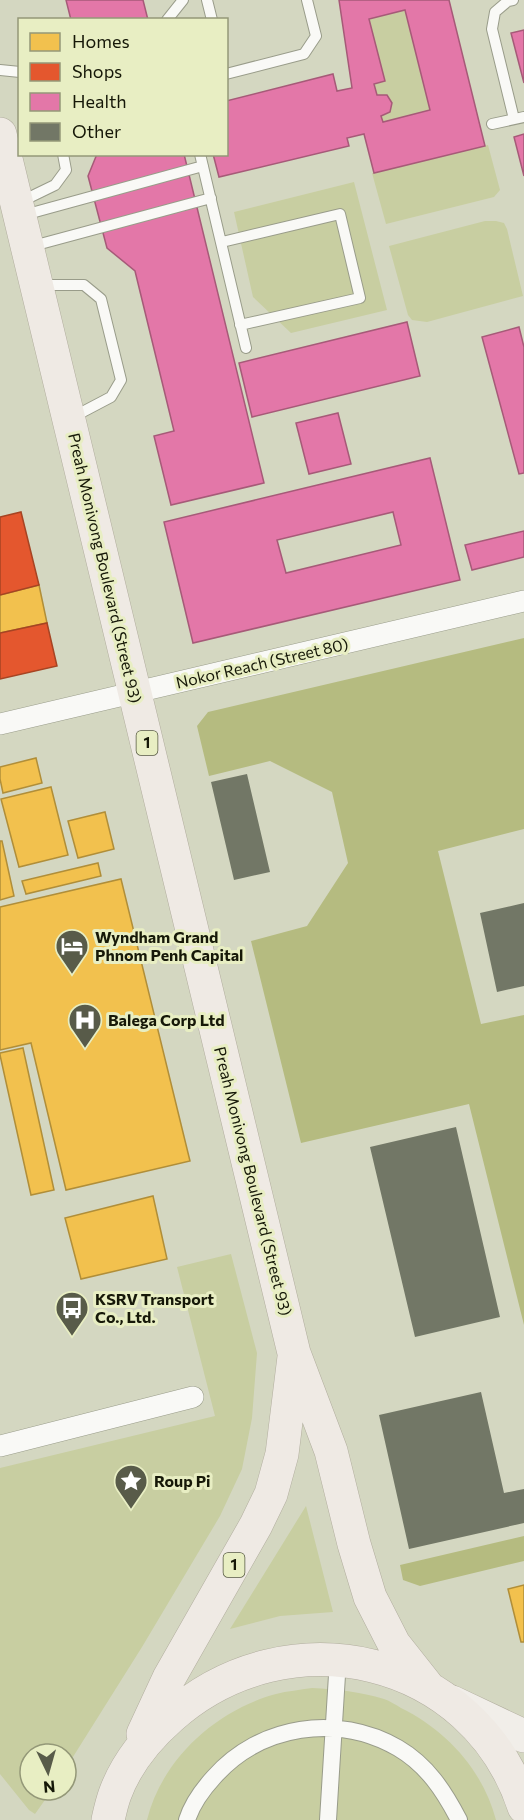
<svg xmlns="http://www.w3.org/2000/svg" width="524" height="1820" viewBox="0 0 524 1820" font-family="Commissioner,sans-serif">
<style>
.green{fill:#c8cea1}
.forest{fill:#b5bb80}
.homes{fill:#f2c14e;stroke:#b08e39;stroke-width:1.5}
.shops{fill:#e4572e;stroke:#a64423;stroke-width:1.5}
.health{fill:#e377a8;stroke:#a65a78;stroke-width:1.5;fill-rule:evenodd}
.building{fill:#727766}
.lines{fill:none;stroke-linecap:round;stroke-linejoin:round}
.service-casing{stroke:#999c8a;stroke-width:12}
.pedestrian-casing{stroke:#999c8a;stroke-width:18}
.minor-casing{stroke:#999c8a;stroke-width:22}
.primary-casing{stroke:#b1ad9e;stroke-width:34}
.trunk-casing{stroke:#b1ad9e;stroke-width:34}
.service{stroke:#f9f9f6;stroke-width:10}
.pedestrian{stroke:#f9f9f6;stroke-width:16}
.minor{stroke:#f9f9f6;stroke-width:21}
.primary{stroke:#f1eee9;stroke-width:33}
.trunk{stroke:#efeae4;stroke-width:33}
.labels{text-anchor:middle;stroke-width:6;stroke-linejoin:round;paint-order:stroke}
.shield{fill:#e8eec3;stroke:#555840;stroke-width:1.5}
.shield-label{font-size:15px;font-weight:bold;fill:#161808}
.street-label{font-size:16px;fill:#161808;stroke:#e8eec3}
.poi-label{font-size:16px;font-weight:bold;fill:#161808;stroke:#e8eec3;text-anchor:start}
</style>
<rect width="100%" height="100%" fill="#d4d7c1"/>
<path class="green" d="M405,10L430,110L383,122L381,116L390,112L392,103L387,95H377L374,84L385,81L369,19Z
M488,145L500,190L494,197L386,224L372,173Z
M354,182L387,310L291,333L253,297L234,212Z
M485,221H496L504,223L507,229L523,296L427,322L412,320L408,315L389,246Z
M231,1254L257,1353L252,1418L242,1469L220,1516L142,1647L66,1768V1754H30V1790H52L35,1814L29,1810L0,1774V1468L215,1416L177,1267Z
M306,1506L333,1612L280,1616L230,1629Z
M312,1688C336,1689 361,1692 384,1699C390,1701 396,1705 401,1708C446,1730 483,1770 496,1820H147C162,1759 216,1710 276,1694C287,1691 300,1690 312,1688Z"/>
<path class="forest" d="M524,638V829L438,851L481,1024L524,1015V1325L469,1104L301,1143L251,941L307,926L348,863L332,792L270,761L209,776L197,726L208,712Z
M524,1536V1561L420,1586L403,1580L400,1565Z"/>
<path class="homes" d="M39,585L47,623L0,633V595Z
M36,758L42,783L3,793L0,779V767Z
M51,787L68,855L19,867L1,799Z
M105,812L114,849L78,858L68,821Z
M0,841H2L14,896L0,900Z
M98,863L101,876L26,894L22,881Z
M121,879L190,1161L66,1190L31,1043L0,1050V907Z
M23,1048L54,1190L31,1195L0,1055V1053Z
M153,1196L167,1259L81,1279L65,1218Z
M524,1585V1642H521L508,1589Z"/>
<path class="shops" d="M21,512L39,585L0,595V517Z
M47,623L57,666L0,679V633Z"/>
<path class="health" d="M66,0H143L148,20H71Z
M339,0H449L485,146L374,173L364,134L347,138L349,146L219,177L213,154H226V101L333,74L337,91L352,88ZM405,10L430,110L383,122L381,116L390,112L392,103L387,95H377L374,84L385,81L369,19Z
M524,30V83L511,33Z
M524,134V176L514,137Z
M97,154H184L264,483L171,505L154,436L174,431L135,271L107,248L88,176Z
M407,322L420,376L252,417L239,363Z
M519,327L524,347V473L519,474L482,337Z
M338,413L351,464L309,474L296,423Z
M430,458L460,580L193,643L164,522ZM393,512L401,545L286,573L277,540Z
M524,531V557L472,570L465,545Z"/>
<path class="building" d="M247,774L270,872L234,880L211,782Z
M524,903V986L497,992L480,913Z
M456,1127L500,1317L415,1337L370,1147Z
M481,1392L504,1493L524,1489V1523L409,1549L379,1415Z"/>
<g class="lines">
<g class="service-casing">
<path id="service" d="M207,0L212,20
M513,0L508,1L495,12L492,29L514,119
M167,20L183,0
M0,70L20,72
M226,74L304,54L316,36L307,0
M492,124L524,117
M200,154L246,348
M20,202L55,185L66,170L63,154
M24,215L203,166
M222,242L340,214L360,298L240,325
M29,247L211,198
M40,285H84L101,299L121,380L111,397L73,417"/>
</g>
<g class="pedestrian-casing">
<path id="pedestrian" d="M187,1820C192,1804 203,1789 214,1777C260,1725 337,1713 398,1748C427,1765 444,1791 459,1820
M328,1820L338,1659"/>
</g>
<g class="minor-casing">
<path id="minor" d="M0,724L524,601
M0,1446L193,1397"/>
</g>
<g class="primary-casing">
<path id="primary" d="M452,1702L524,1736"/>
</g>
<g class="trunk-casing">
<path id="trunk" d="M0,134L294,1353L331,1451L354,1544L370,1597L394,1644L428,1687
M143,1734L169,1678L256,1525L271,1494L282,1454L294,1357
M108,1820C110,1811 112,1802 115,1794C126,1764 147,1738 171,1717C288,1613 474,1655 524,1807"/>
</g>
<use href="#service" class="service"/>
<use href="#pedestrian" class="pedestrian"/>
<use href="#minor" class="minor"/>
<use href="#primary" class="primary"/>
<use href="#trunk" class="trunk"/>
</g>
<defs>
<g id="hotel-pin" transform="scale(1.725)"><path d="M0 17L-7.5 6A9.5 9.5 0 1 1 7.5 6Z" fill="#585b49" stroke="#e8eec3"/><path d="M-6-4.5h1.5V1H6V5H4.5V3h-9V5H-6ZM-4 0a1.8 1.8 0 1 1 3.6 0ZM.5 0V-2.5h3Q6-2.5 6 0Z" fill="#fff"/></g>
<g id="hospital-pin" transform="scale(1.725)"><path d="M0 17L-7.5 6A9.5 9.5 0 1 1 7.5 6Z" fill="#585b49" stroke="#e8eec3"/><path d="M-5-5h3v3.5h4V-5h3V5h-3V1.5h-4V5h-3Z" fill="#fff"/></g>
<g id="bus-pin" transform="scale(1.725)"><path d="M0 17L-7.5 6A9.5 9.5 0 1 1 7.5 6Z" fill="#585b49" stroke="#e8eec3"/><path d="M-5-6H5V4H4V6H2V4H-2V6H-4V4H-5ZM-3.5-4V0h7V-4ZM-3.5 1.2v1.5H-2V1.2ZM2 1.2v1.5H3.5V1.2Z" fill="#fff"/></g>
<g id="sight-pin" transform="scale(1.725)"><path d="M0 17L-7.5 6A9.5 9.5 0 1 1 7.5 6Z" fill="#585b49" stroke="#e8eec3"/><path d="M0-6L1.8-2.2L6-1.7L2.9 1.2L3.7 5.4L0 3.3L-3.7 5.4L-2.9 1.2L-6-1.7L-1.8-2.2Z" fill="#fff"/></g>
</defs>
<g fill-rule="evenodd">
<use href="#hotel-pin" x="72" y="946"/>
<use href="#hospital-pin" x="85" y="1020"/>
<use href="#bus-pin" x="72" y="1308"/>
<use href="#sight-pin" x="131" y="1481"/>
</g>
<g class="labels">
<g class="shield">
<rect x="136.5" y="731" width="21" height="24" rx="4.5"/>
<rect x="223.5" y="1553" width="21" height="24" rx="4.5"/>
</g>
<g class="shield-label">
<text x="147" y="748">1</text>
<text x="234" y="1570">1</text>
</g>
<g class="street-label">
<text transform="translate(105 568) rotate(77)" y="6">Preah Monivong Boulevard (Street 93)</text>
<text transform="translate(262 663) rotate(-13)" y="6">Nokor Reach (Street 80)</text>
<text transform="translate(253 1181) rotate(76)" y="6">Preah Monivong Boulevard (Street 93)</text>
</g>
<g class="poi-label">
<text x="95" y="943">Wyndham Grand<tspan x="95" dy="18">Phnom Penh Capital</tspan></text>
<text x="108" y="1026">Balega Corp Ltd</text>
<text x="95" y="1305">KSRV Transport<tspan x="95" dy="18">Co., Ltd.</tspan></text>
<text x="154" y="1487">Roup Pi</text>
</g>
</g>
<rect x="18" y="18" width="210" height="138" fill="#e8eec3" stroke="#949878" stroke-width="1.5"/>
<rect x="30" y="33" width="30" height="18" fill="#f2c14e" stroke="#949878" stroke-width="1.5"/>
<text x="72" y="48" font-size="18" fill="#161808">Homes</text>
<rect x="30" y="63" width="30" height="18" fill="#e4572e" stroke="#949878" stroke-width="1.5"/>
<text x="72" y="78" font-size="18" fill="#161808">Shops</text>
<rect x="30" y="93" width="30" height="18" fill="#e377a8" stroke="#949878" stroke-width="1.5"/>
<text x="72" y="108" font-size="18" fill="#161808">Health</text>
<rect x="30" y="123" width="30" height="18" fill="#727766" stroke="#949878" stroke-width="1.5"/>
<text x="72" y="138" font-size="18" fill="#161808">Other</text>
<g transform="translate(48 1772) rotate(175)"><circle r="28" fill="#e8eec3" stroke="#949878" stroke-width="1.5"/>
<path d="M0-4.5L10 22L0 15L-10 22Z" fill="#585b49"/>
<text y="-9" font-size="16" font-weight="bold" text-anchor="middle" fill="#161808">N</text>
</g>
</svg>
